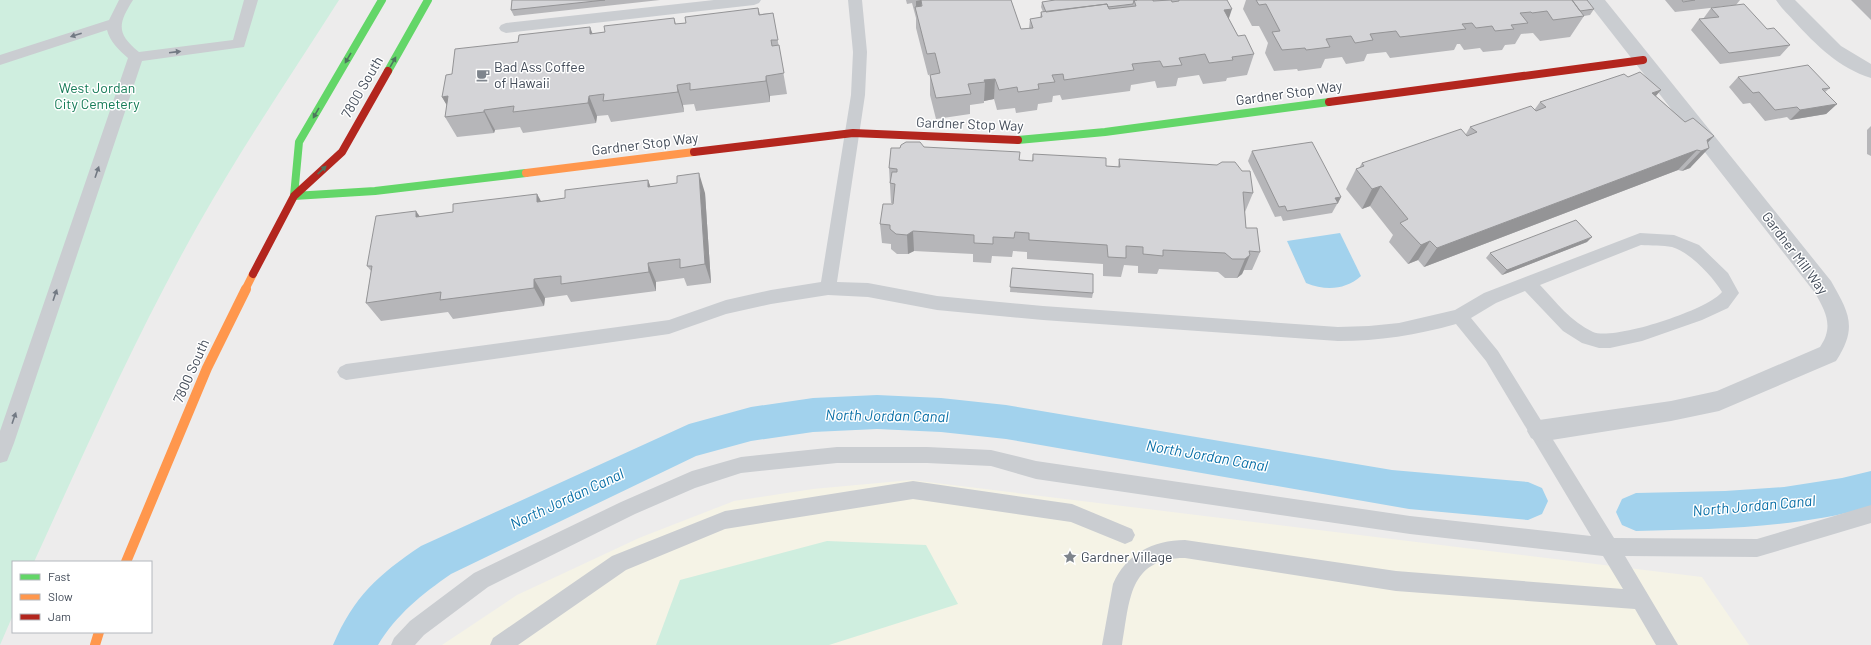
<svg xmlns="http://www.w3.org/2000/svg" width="1871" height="645" viewBox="0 0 1871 645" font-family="Barlow,sans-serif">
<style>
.commercial{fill:#f5f3e6}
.green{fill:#cfeedf}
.water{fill:#a2d2ed}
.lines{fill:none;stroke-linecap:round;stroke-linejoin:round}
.canal{fill:#a2d2ed;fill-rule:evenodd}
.lane{fill:#cacdd1;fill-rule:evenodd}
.street{fill:#cacdd1;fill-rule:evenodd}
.fast{stroke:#63d668;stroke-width:8}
.slow-far1{stroke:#ff974d;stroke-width:8}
.slow{stroke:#ff974d;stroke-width:10}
.jam{stroke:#b3261e;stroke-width:8}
.wall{fill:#b6b6b9}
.shaded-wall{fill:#949496}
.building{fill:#d4d4d7;stroke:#949496}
.oneway{fill:#727983}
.oneway2{fill:#4d755e}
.labels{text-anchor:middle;stroke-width:3;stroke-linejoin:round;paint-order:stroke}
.poi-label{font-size:14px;fill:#434c59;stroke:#fff;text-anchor:start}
.street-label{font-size:14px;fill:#434c59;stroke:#fff}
.park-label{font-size:14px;fill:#147b56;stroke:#fff}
.water-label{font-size:15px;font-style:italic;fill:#086fa7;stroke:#fff}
</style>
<rect width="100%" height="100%" fill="#edecec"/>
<path class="commercial" d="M911,480L1702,577L1749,645H442L517,595L639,538L734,501L813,489Z"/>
<path class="green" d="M0,0H339C301,60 261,119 225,179C151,301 93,433 34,562H13V615L0,645Z
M827,541L926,545L958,604L829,645H656L680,580Z"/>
<path class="water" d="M1340,233L1361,276C1345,290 1326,291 1306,283L1287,241Z"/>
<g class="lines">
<path class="canal" d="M877,395L941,398L1006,405L1392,470L1528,482L1542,488L1548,501L1542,514L1528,520L1409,509L1006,439L941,432L877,429L813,432L751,441L696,456L451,574C422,594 396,615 378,645H333C354,596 378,575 421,546L689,424L751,407L813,398Z
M1871,471V507C1794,528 1716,529 1636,531L1622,525L1616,512L1622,499L1636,493L1725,491L1784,487L1842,478Z"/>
<path class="lane" d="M119,0H133C118,24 116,33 139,52L233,40L244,0H258L244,47L142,61L14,443L7,461L0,463V431L128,58C119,50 110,42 107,30L0,65V55L109,20Z
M714,0H761L759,3L754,5L506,33L501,31L499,28L501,25L506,23Z
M848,0H862L867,52L865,95L837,282L868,283L937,296L1043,306L1338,327L1369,326L1399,323L1455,310L1484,293L1640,233L1674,235L1699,245L1728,273L1739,293L1728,308L1702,320L1642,341L1610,348H1599L1582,343L1563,331L1525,291L1496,303L1471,318L1498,351L1614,538L1757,539L1871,505V523L1757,557L1625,556L1678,645H1656L1635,609L1396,591L1185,558C1128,558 1130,601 1122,645H1102L1113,584C1126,554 1153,540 1185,540L1396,571L1623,589L1603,556L1410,534L1036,479L991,466L927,463H837L741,473L695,488L635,514L488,587L424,635L415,645H391L394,638L410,621L474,573L621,502L692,471L741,457L837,447H927L991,450L1036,461L1410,516L1591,536L1486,361L1456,324C1417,335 1379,341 1338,341L1043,320L937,310L868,297L828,295L771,304L726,314L669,334L346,380L340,377L337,372L340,367L346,364L669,320L726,300L771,290L821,282L851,95L853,52ZM1641,245C1651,246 1663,245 1672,247C1690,252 1713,277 1722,292C1708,310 1613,341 1593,332C1571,322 1556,302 1540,285Z
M913,481L1072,504L1132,529L1135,535L1132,541L1125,544L1071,522L913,499L725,529L626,570L518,645H490L493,638L612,556L725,511Z"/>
<path class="street" d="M1586,0H1605L1831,281C1849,313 1858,327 1836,361L1719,411L1671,421L1539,442L1531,438L1527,431L1531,424L1539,420L1671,401L1717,391L1820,347C1834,327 1826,312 1815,293Z
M1776,0H1795L1841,46L1871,64V78C1839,68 1816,45 1794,21C1788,14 1781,8 1776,0Z"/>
<path class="fast" d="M388,71L428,0
M1018,140L1105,132L1329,102
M294,196L375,191L526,173
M294,196L299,142L382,0"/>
<path class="slow-far1" d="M526,173L694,152
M245,290L253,274"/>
<path class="slow" d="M126,562L207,368L246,289
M95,645L99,632"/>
<path class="jam" d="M1329,102L1643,60
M694,152L853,133L1018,140
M253,274L294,196L342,152L388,71"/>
</g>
<path class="wall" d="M512,0H660L514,16L511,10Z
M906,0H1011L1021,29L1029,28L1030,19L1040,18L1041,12H1043L1041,7L1042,2L1055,0H1227L1229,19L1238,36L1254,54L1247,75L1227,78L1226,81L1203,84L1199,75L1178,78L1176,86L1157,88L1155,81L1131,85L1130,91L1062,100L1060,95L1053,96L1052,102L1038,104L1037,110L1016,113L1015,108L997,110L994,99L984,101V103L970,105V114L936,119L930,95V75L935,74L928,75L916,28V18L912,3L907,4Z
M1246,0H1587L1594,9L1590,15L1584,16L1570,37L1540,41L1533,33L1521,34L1515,44L1505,45L1502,50L1483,52L1480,48L1464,50L1460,44H1457L1454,50L1390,58L1386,52L1367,54L1364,61L1346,64L1342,57L1325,59L1321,68L1298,71L1297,69L1274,71L1265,53L1268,43L1259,26H1252L1243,9Z
M1665,0H1740L1736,5L1675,12Z
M1851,0H1871V20Z
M758,8L760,14L773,13L787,94L770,96V102L696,111L694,104L683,105L684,112L611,122L608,115L597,116L596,123L523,133L520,127L495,130L494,133L457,137L445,117L447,105L442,97L452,74L593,34L605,32L674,18L676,24L686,23Z
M1711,8L1767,29L1790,45L1780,56L1720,64L1691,30L1699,19H1703Z
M1738,77L1830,88L1825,92L1837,104L1826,114L1790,120L1787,117L1765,121L1750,103L1743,104L1729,87Z
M1656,96L1708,142L1690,168L1682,171L1678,170L1424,267L1418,260L1408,264L1389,242L1393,235L1370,206L1362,209L1346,189L1356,169L1359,168L1362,163L1466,134L1470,127L1535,109L1540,102Z
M1871,126V156L1867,154V130Z
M924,147L1019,160L1032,161L1033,154L1106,166L1118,167L1119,159L1253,193L1245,212L1246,228L1260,252L1252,270H1244L1242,274L1237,278H1225L1218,272L1159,269L1157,274L1138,273V266L1124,265L1121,277L1103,276V264L1027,259V252L1013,251L1012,257L992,256L991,263L973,262V254L914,251L908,254H897L891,249V244L882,243L880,224L893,204V203H891L889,168L900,148Z
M1252,151L1341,197L1332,213L1283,221L1281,216L1275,217L1248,161Z
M648,180L650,186L705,193L711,283L687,286L684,278L656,282V291L571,302L567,295L545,298L544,306L453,319L448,312L381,321L366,303L371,271L367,266L420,217L453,212L537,194L541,201L565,198Z
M1587,242L1502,275L1486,258L1490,253Z
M1012,268L1093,293L1092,298L1010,292Z"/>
<path class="shaded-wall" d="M921,0V21L916,11V1Z
M1232,9L1225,30L1224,10Z
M590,27L598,48L590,34Z
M766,76L770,96V102L766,81Z
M995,79L994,99L984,101L985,82L984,80Z
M677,85L683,105L684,112L678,92Z
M1661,90L1644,110L1652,93Z
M448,96L453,116L442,97Z
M589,96L597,116L596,123L588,103Z
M1837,104L1826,114L1790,120L1800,110Z
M484,110L495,130L494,133L484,112Z
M1714,136L1700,151L1707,140Z
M1709,148L1690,168L1682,171L1701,151Z
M1697,150L1678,170L1424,267L1437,248Z
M699,173L705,193L711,283L705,264Z
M648,180L655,199L648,187Z
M1381,186L1370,206L1362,209L1372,189Z
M537,194L547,213L537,202Z
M1341,197L1336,207L1338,203L1335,198Z
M416,211L430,231L416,217Z
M913,231L914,251L908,254L907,235Z
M1592,237L1587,242L1502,275L1507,270Z
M1430,241L1418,260L1408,264L1421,245Z
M1250,255L1242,274L1237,278L1245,259Z
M648,263L656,282V291L649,272Z
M534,279L545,298L544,306L534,288Z"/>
<path class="building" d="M512,0H605L511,10Z
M921,0H1011L1021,29L1033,28L1030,19L1042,17L1041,12L1107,4L1109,9L1136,6L1134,0H1153V1L1171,0L1172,2L1179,1V0H1227L1232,9L1224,10L1238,36L1245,35L1254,54L1232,57L1233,60L1209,63L1205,54L1179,58L1182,65L1163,67L1160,61L1132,64L1134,70L1064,80L1063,74L1052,75L1055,82L1038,84L1039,89L1018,92L1017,87L999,90L995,79L984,80L985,82L968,84L971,94L936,98L930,75L940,73L935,53L927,54L915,7L922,6Z
M1055,0H1137H1134L1133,4L1108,7L1107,4L1046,12L1042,2Z
M1256,0H1572L1584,16L1553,20L1547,11L1532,13L1531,12L1520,13L1528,23L1511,25L1514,29L1495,31L1492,26L1476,28L1472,23L1462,24L1466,29L1400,37L1396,31L1370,34L1373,40L1355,43L1351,36L1326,39L1330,47L1306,50L1305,48L1282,50L1272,32L1280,31L1266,4L1259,5Z
M1572,0H1587L1594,9L1580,11Z
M1682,0H1695L1683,2Z
M1744,4L1767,29L1774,28L1790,45L1729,53L1699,19L1719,17L1711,8Z
M758,8L759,15L773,13L778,40H771L772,46L779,45L784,73L766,76V81L690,90V83L677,85L678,92L603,101L604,94L589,96L588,103L513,112L514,106L484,110V112L445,117L448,96L442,97L446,75L452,74L455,49L518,42L519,35L590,27V34L605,32L604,26L674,18L675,24L686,23L685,17Z
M1808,65L1830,88L1822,89L1837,104L1800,110L1797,107L1775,110L1759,92L1753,93L1738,77Z
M1640,72L1661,90L1652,93L1685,122L1693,118L1714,136L1707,140L1709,148L1701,151L1697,150L1437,248L1430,241L1421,245L1400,223L1408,219L1381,186L1372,189L1356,169L1364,166L1362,163L1461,129L1467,136L1477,132L1470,127L1531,106L1536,111L1546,107L1540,102L1624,74L1628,77Z
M906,142H920L924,147L1020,152L1019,160L1033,161V154L1106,158V166L1120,167L1119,159L1217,165L1222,162H1235L1242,171H1250L1253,193L1243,192L1246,228H1257L1260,252L1249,251L1250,255L1245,259H1232L1225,253L1163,250V256L1143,254V247L1126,246V258L1108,257L1107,245L1029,240V233L1015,232L1014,238L993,237V244L974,243V235L913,231L907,235L896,234L890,229V225L880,224L883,204H893L895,184L890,183L892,172H897V169L889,168L891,148H900L901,145Z
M1312,142L1341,197L1335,198L1338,203L1287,211L1285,206L1279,207L1252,151Z
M699,173L705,264L680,268V259L648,263L649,272L561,284V276L534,279V288L440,300L441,292L366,303L372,266H367L376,216L416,211V217L453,212V204L537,194V202L565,198V190L648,180V187L677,183V176Z
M1576,220L1592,237L1507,270L1490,253Z
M1012,268L1093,274V293L1010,287Z"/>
<defs><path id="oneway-solid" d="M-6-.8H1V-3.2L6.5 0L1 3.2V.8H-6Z"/></defs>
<g class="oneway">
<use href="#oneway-solid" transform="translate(76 35) rotate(162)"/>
<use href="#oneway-solid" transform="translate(175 52) rotate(-7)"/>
<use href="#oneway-solid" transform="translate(97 172) rotate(-71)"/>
<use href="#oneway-solid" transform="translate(55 295) rotate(-71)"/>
<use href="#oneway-solid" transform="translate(14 418) rotate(-71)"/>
</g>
<g class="oneway2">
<use href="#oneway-solid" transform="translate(348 58) rotate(120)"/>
<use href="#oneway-solid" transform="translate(393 62) rotate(-60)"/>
<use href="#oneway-solid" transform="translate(316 113) rotate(120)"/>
<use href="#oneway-solid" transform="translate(322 170) rotate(-43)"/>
</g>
<defs>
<g id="cafe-bare" transform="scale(1.08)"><path d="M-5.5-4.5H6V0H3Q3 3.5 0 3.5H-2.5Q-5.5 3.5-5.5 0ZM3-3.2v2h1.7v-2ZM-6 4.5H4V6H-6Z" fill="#7e848c" stroke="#fff" stroke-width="2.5" paint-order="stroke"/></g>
<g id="sight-bare" transform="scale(1.08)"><path d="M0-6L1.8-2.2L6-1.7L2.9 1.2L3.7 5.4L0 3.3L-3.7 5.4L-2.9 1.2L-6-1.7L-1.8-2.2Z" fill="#7e848c" stroke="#fff" stroke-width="2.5" paint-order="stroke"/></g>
</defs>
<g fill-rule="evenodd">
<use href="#cafe-bare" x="483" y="75"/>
<use href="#sight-bare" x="1070" y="557"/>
</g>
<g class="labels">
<g class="poi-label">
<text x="494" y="72">Bad Ass Coffee<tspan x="494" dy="16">of Hawaii</tspan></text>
<text x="1081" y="562">Gardner Village</text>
</g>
<g class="street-label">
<text transform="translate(362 87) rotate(-60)" y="5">7800 South</text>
<text transform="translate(1289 93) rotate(-8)" y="5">Gardner Stop Way</text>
<text transform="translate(970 124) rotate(2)" y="5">Gardner Stop Way</text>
<text transform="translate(645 144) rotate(-7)" y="5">Gardner Stop Way</text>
<text transform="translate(1795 253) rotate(53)" y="5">Gardner Mill Way</text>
<text transform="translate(191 371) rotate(-66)" y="5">7800 South</text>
</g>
<g class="park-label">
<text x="97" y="93">West Jordan<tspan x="97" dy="16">City Cemetery</tspan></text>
</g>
<g class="water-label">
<text transform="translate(887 416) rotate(1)" y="5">North Jordan Canal</text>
<text transform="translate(1207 456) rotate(10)" y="5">North Jordan Canal</text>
<text transform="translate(567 499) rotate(-25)" y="5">North Jordan Canal</text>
<text transform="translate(1754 506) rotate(-5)" y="5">North Jordan Canal</text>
</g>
</g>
<rect x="12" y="561" width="140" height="72" fill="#ffffff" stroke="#b4b7bd"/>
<rect x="20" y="574" width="20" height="6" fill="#63d668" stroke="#b4b7bd"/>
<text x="48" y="581" font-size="12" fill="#434c59">Fast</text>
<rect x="20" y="594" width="20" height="6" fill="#ff974d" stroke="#b4b7bd"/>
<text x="48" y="601" font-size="12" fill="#434c59">Slow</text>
<rect x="20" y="614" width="20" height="6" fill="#b3261e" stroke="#b4b7bd"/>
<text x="48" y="621" font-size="12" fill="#434c59">Jam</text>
</svg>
